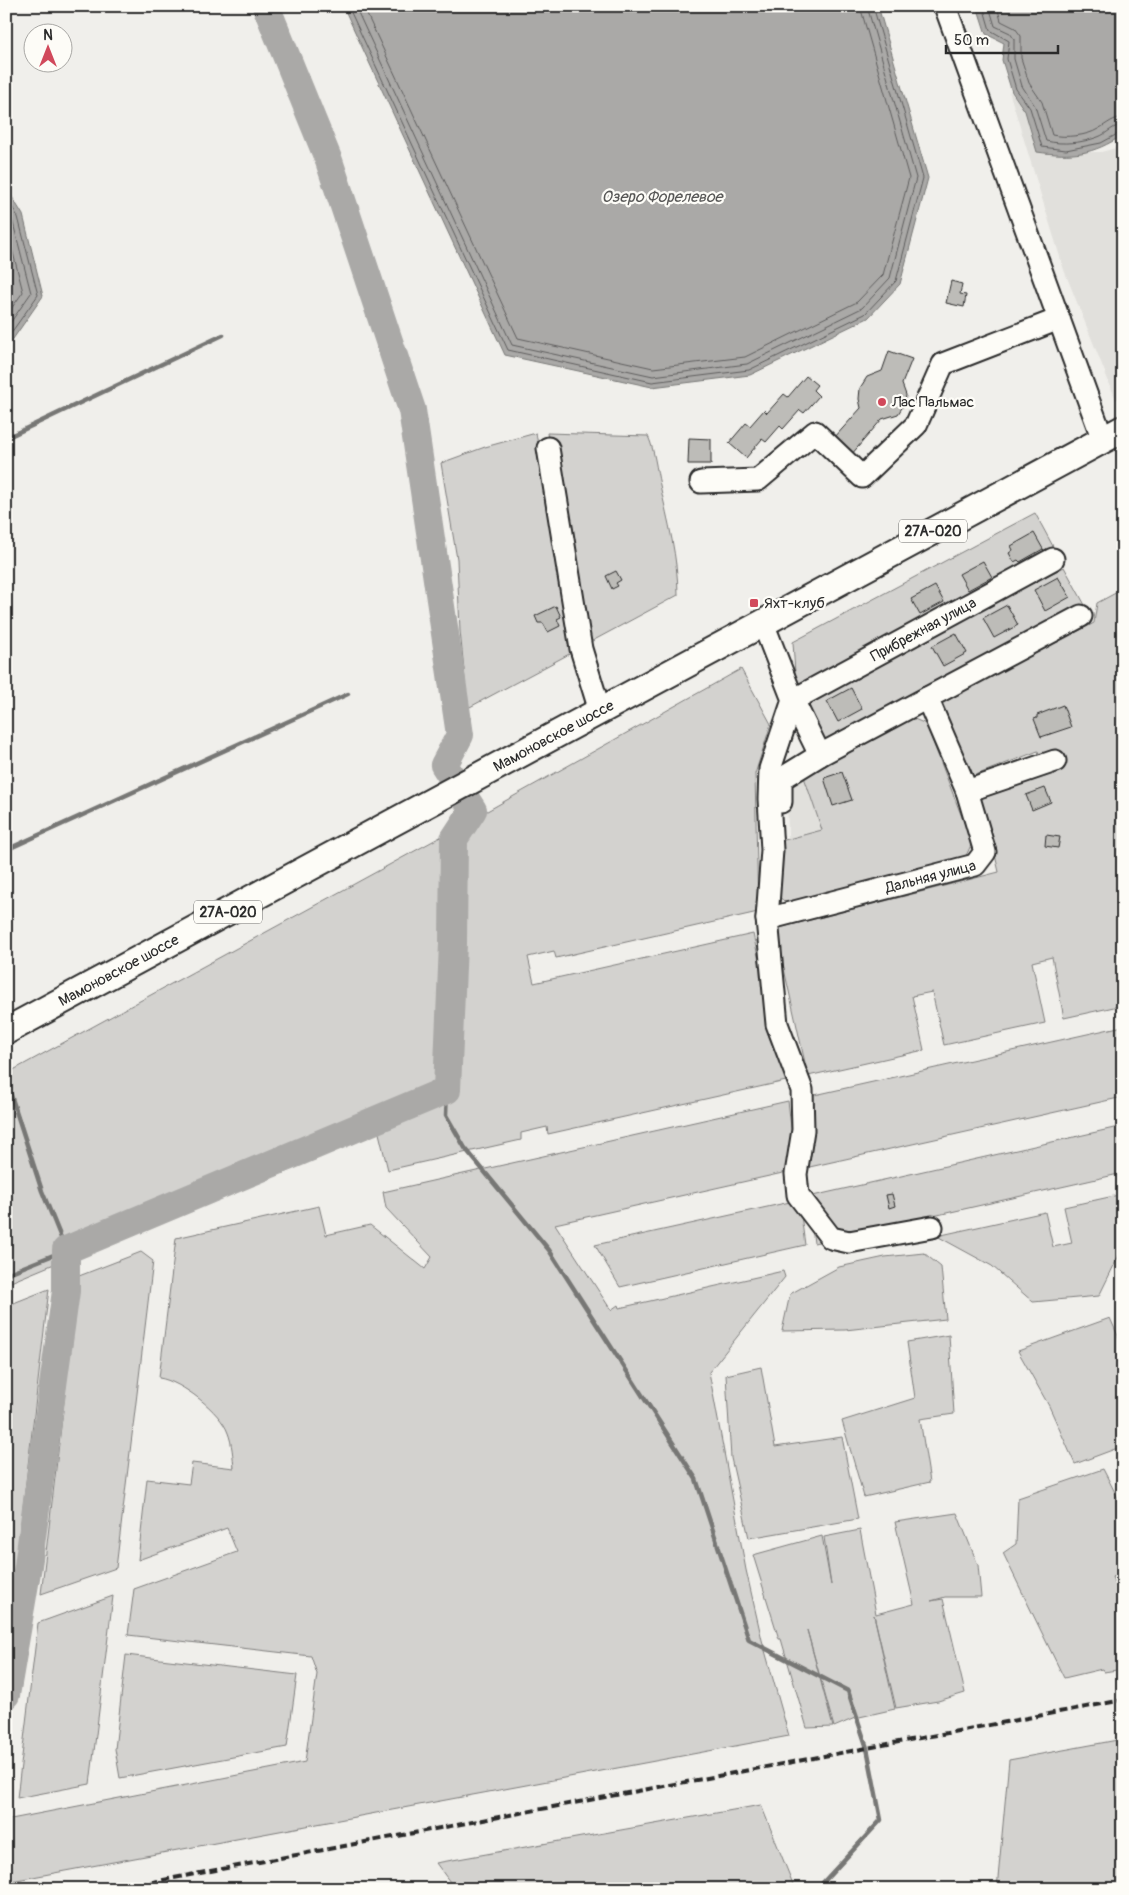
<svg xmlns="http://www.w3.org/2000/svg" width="1129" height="1895" viewBox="0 0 1129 1895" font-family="Pangolin,sans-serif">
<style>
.built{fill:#e1e0dc}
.green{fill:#d3d2cf;stroke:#7f7e7d}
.water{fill:#aaa9a7;stroke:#777775}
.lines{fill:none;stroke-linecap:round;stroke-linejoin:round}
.shore{stroke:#5e5d5d;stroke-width:1}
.stream{stroke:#777775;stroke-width:4.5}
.river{stroke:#aaa9a7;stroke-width:28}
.building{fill:#bdbcb8;stroke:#2b2b2b}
.minor-casing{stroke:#2b2b2b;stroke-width:25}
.major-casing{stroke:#2b2b2b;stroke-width:30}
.minor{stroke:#fdfcf7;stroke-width:21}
.major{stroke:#fdfcf7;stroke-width:26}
.rail{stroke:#2b2b2b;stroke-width:4;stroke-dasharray:8 4;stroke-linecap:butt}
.poi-dot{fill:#d1495b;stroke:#fdfcf7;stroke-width:2}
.labels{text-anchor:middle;stroke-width:4.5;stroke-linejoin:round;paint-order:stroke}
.shield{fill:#fdfcf7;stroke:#6a6a68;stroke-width:1}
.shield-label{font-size:14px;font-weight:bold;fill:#2b2b2b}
.poi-label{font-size:15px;fill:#2b2b2b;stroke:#fdfcf7;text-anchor:start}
.street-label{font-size:15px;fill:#2b2b2b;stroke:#fdfcf7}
.water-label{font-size:16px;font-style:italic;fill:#575756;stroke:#fdfcf7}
</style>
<rect width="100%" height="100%" fill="#f0efeb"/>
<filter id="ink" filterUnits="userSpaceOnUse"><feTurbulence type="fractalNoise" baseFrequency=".02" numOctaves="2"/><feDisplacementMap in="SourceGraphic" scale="10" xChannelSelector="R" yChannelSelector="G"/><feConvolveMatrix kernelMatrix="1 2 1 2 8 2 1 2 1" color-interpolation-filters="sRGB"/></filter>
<g filter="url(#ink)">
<path class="built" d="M1009,91L1028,111L1058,152H1101L1123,146V396L1116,400L1064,270Z
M803,774L822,830L788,839L787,783Z"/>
<path class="green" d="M536,433L573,652L468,708L460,631L457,559L441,463L485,447Z
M547,433L648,436C655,452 656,468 660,485C668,521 678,558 678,595L583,646Z
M1035,513L1055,550L796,689L793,642Z
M1064,567L1085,605L824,740L802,704Z
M1123,589V1005L1064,1018L1052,957L1032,962L1045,1023L944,1045L932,992L912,996L924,1050L808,1076L780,951L779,928L999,872L990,834L975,796L1045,769L1038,751L968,778L940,703L1094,623L1097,603Z
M741,669L771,724L755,774L758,912L556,958L554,951L528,957L534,983L753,934L786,1081L548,1134L547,1127L521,1133V1140L388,1170L378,1129L6,1284V1074L455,829Z
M912,718L926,724L972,843L964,860L789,905L778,896L777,842L822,830L803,774Z
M1123,1026V1097L805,1168L797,1099Z
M788,1101L796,1170L555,1224L611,1310L618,1305L619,1308L783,1271L785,1277L709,1372L746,1570L762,1640L789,1736L6,1882V1820L305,1762L317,1674L311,1656L128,1635L134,1589L237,1552L227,1528L138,1560L147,1479L189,1484L192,1463L234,1468C233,1457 232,1443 228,1433C221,1412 181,1381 159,1378L176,1238L319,1206L326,1235L370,1225L425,1269L432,1257L386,1208L383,1192Z
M1123,1126V1173L814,1243L808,1197Z
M1123,1194V1247L1099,1296L1033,1302L992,1266L937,1236L1045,1212L1053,1247L1072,1243L1064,1207Z
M799,1200L805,1245L620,1287L595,1245Z
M141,1252L153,1261L116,1568L41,1594L79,1276Z
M924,1253L941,1267L946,1319L845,1330L782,1331L790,1294L839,1267L885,1257Z
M49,1289L6,1650V1306Z
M1110,1318L1123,1347V1446L1075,1464L1049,1406L1018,1351Z
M949,1335L954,1414L920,1419L930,1482L864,1497L842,1421L915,1398L907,1342Z
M761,1367L775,1447L842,1437L858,1519L749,1538L731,1458L726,1375Z
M1103,1469L1123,1508V1574L1112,1577L1123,1603V1669L1104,1672L1102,1669L1064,1678L1003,1553L1016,1544L1018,1498Z
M957,1513L978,1565L981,1597H945L931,1601L943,1599L965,1693L938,1701L896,1708L874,1615L895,1709L855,1718L834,1727L807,1630L833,1727L807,1728L781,1639H779L753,1555L822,1536L831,1585L824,1537L860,1530L876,1614L914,1604L895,1522Z
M113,1596L90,1784L17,1798L38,1623Z
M126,1655L297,1675L287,1747L120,1778L115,1749Z
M1123,1739V1889H997L1009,1760Z
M761,1805L795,1889H455L436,1863Z"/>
<path class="water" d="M343,6H878L928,178L900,284L868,318L750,375L652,387L505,355Z
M977,6H1123V135C1092,155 1073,157 1037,152L1025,111L1012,92L1002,60L1004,43L986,34Z
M6,187L23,215L43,296L6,349Z"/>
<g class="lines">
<path class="shore" d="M348,6L508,350L652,382L749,370L865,314L896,281L923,178L873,6
M355,6L512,345L653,376L747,364L862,308L890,278L916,178L867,6
M363,6L518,338L653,368L745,357L857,302L883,275L909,178L860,6
M983,6L990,30L1009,41L1007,59L1016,89L1030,108L1042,147L1066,150L1101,143L1123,131
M989,6L995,26L1010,33L1014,39V59L1022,86L1035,106L1046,141C1063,145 1082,143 1098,137C1107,134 1113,125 1123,125
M997,6L1001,21L1015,28L1021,36V58L1029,83L1042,102L1052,135C1065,138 1087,136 1098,129C1107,124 1113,118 1123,117
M6,196L18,217L38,295L6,340
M6,209L12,219L31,293L6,329
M6,225L23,292L6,316"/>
<path class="stream" d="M6,438L223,335
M6,850L348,694
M6,1080L42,1191L66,1250L6,1274
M447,1090L446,1115L465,1148L549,1250L696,1479L749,1640L848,1691L867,1748L881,1820L817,1889"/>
<path class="river" d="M6,1695L28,1566L66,1291V1250L447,1090L453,943L454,839L473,810L444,765L460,735L412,410L329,161L266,6"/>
</g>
<path class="building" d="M951,281L962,284L960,294L966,295L964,307L946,303Z
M889,351L912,359L902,384L906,395L905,403L898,414L882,419L851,455L834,438L861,408L859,399L860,388L867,377L882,371Z
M806,376L817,385L813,390L819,396L804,413L800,410L783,429L780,426L766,442L762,439L746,458L729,443L746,423L750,426L764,410L767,413L784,394L788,397Z
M689,438L711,439V464H688Z
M1034,533L1043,549L1020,562L1018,560L1014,562L1009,553L1013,550L1011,546Z
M983,561L992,577L968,590L959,574Z
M616,571L621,580L616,583L618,586L612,589L606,576Z
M1058,577L1070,597L1045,611L1034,590Z
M935,586L944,602L920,615L911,599Z
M1007,605L1018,625L994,638L983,618Z
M556,606L561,617L557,619L560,626L548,632L543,623H538L535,616Z
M956,633L967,653L943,666L932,646Z
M851,688L862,709L838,722L827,701Z
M1063,705L1071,727L1041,737L1034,719L1037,718V715Z
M842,772L852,800L833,806L824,778Z
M1045,788L1051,802L1032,810L1026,795Z
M1046,835L1060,837L1058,848L1045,846Z
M892,1194L895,1206L889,1208L886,1195Z"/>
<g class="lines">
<g class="minor-casing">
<g id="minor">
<path d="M945,6L1103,440"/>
<path d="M548,448L581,649L600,711"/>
<path d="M701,482L758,480L815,432L862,477L916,425L943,364L1059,319"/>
<path d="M763,623L793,700L820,755"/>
<path d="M967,791L1055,761"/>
<path d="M781,802V779L820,755L1081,616"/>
<path id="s1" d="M767,919L975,865L985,852L967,791L927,698"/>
<path id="s2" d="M932,1227L849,1242L831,1238L798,1195L796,1174L803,1130L802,1090L777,1024L767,919L772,850L769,799L770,769L793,700L1053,559"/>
</g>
</g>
<g class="major-casing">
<g id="major">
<path id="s3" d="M6,1031L1123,429"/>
</g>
</g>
<use href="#minor" class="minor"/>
<use href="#major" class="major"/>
<path class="rail" d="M115,1889L1123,1700"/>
</g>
</g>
<g class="poi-dot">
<circle cx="882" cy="402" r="5"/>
<rect x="749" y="598" width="10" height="10" rx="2.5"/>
</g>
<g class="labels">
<g class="shield">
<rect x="899" y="519.5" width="68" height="23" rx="4"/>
<rect x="194" y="900.5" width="68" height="23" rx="4"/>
</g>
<g class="shield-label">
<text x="933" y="536">27А-020</text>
<text x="228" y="917">27А-020</text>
</g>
<g class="poi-label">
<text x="892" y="407">Лас Пальмас</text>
<text x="764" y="608">Яхт-клуб</text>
</g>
<g class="street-label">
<text dy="5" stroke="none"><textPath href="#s2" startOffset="810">Прибрежная улица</textPath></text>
<text dy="5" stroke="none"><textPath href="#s3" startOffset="622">Мамоновское шоссе</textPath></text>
<text dy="5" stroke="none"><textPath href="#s1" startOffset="169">Дальняя улица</textPath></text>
<text dy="5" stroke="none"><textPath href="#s3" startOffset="128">Мамоновское шоссе</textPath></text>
</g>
<g class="water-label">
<text x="662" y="202">Озеро Форелевое</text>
</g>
</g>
<rect width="1129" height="1895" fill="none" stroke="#fdfcf7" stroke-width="25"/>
<rect x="12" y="12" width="1104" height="1870" fill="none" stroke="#2b2b2b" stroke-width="2" filter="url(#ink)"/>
<g transform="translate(48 48)"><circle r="24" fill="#fdfcf7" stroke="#a9a8a5"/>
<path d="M0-4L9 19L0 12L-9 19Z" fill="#d1495b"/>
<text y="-8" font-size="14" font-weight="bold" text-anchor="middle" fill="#2b2b2b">N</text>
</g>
<path d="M946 45v8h112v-8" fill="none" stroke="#2b2b2b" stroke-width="2.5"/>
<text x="954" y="45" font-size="15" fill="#2b2b2b" stroke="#fdfcf7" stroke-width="4" paint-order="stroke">50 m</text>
</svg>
